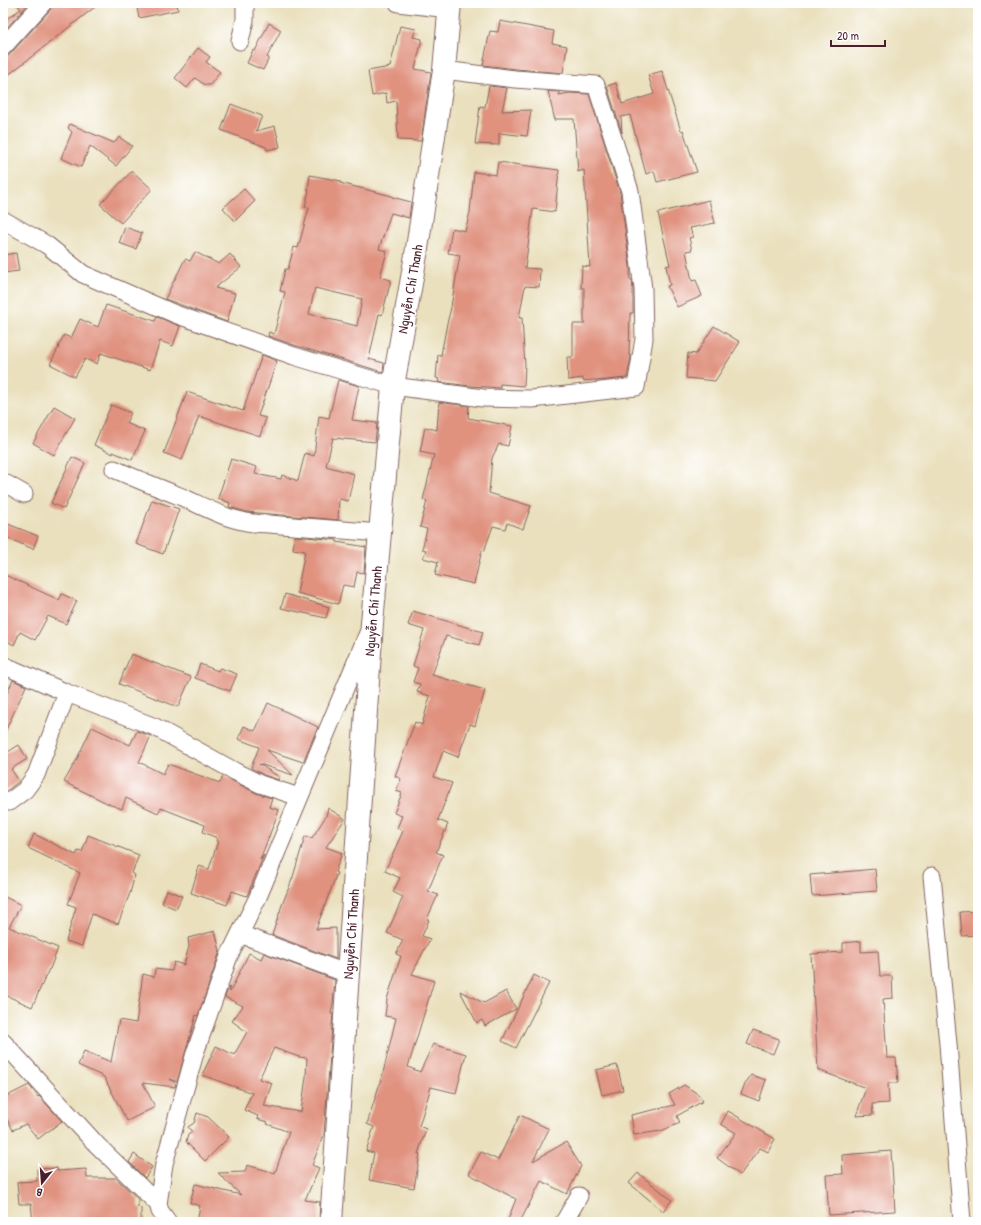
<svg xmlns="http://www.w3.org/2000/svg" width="981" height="1225" viewBox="0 0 981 1225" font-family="'Patrick Hand',sans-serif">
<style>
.building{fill:#e0927f;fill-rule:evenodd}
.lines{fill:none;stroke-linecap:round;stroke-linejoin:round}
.minor-casing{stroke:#82635e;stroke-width:19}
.major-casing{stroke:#82635e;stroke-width:24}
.minor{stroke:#fff;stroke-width:17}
.major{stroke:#fff;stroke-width:22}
.labels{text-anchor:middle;stroke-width:3;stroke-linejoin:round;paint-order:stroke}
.street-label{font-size:14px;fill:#4a1f2b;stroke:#fff}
</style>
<rect width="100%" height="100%" fill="#fff"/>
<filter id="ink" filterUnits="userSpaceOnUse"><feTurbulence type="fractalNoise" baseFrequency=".025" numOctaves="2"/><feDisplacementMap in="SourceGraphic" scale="8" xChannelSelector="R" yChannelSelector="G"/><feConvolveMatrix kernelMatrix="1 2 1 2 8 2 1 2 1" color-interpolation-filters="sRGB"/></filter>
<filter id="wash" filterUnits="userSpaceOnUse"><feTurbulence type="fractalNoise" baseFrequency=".012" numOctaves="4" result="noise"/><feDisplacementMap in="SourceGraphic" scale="16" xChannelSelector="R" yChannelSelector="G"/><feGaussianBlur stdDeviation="0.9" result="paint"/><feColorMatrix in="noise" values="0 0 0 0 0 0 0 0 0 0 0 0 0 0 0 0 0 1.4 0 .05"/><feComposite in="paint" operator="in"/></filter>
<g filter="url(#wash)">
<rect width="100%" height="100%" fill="#eae0bd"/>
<g id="blocks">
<path class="building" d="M16,3H29L3,32V21L21,9Z
M53,3H100L3,79V62L50,10Z
M136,3H177L178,10L139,18Z
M500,21L554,31L552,43L567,46L563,73L516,69L483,65L490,31L498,32Z
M269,23L281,30L267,57L269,58L263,70L247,63L253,50L255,51Z
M400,26L416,29L413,37L422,39L415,69L431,72L421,141L398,140L396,101L387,103L386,93L372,96L368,71L390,67Z
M198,48L210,57L206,62L220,72L210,85H205L195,78L187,88L175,78Z
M662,71L681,131L683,130L697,172L657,182L654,171L646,174L630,115L621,117L622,133L607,86L616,83L622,104L654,94L648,75Z
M489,86L507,88L502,111L531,110L527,136L499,133V145L475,144L480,106L485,107Z
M548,91L560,92L559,95L569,93L589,94L620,193L630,266V280H632L633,290V313H630L629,355H630L631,358L627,378L596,381V380L583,381V378L568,380L567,357H573V324H584V288H581L582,266L590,267L584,170L578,172L574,119H555V121Z
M231,104L262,116L256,131L275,126L280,147L267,150L266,147L221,130Z
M70,124L114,143L119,137L132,146L116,166L90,146L81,167L61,158L72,132L68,128Z
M498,162L559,170L555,212L533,209L525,268L540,269L539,287L525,286L519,318H522L525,365L524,386L500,384V388L471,386L438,382L439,379L436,378L438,355H441L447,323L450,312L460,255L448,253L452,228L465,231L470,212L474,172L496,175Z
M132,171L152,189L121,223L100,204Z
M310,175L341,181L340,183L392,196V197L411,202L409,218L391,213L379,249L387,251L380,277L391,280L382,315L379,314L369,359L384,363L383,372L297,346L268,336L269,332L274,334L285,292L280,291L285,269H288L294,247L298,248L309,208L305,207L309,190H308ZM315,288L362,299L357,326L309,314Z
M244,189L255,201L235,221L223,208Z
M709,200L715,223L690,228L693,237L689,238L692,250L686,251L692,281L696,280L702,296L677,307L667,286L670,285L666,266L670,265L658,213Z
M125,227L142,233L136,249L119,243Z
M195,252L219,264L230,254L241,267L215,288L235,293L227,322L165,299L185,259L190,261Z
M16,253L19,271L3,273V255Z
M106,305L155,321L157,317L180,326L173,346L160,341L150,370L101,353L97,364L85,359L75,377L50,364L59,347H58L64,335L71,338L80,319L98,327Z
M714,326L740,342L715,381L686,378L688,353L696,354Z
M262,355L277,361L258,416L266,418L260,436L199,416L182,460L164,453L187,392L243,411Z
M338,380L359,386L352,420L377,423L375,442L333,438L326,466L354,474L348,501L339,499L338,520L247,512L229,507L230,503L218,498L231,459L257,467L255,474L281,479L282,475L298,481L305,453L314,456L319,416L329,418Z
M439,402L469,406L468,418L512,426L508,446L499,444L492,458L489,493L531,506L523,529L507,523L505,529L493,526L484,551L482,550L474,584L435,575L438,562L423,558L426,550L422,549L427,529L420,527L427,501L423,500L434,455L420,452L425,427L437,430Z
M111,405L131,413L126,423L145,431L132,460L113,452V454L94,445Z
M54,406L75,418L54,455L33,443Z
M72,457L85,463L64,509L51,503Z
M152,500L179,509L163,554L136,544Z
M3,522L38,536L33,549L3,536Z
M295,536L337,540V542L366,547L364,573L357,572L354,587L343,585L338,604L297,593L305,551L293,549Z
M3,574L59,600L62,594L77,601L66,624L48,616L35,640L20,632L14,645L3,639Z
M285,594L329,607L326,618L281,608Z
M413,611L483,632L479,645L446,636L432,675L485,690L475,726L470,724L458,757L443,751L434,777L452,783L438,820L448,824L436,852L443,855L428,891L438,895L427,919L429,920L422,936L430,939L412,974L434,981L408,1067L420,1072L433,1044L466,1054L456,1093L431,1087L419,1126L426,1129L418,1154H420L414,1188L369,1180L374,1153L366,1151L374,1127L367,1124L383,1073L396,1018L385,1016L387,999L401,956L396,954L403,940L387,933L403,897L393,892L400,878L385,871L403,831L397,828L402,816L394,813L402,793L396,791L401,779L395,776L415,722L422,725L430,696L417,692L420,684L413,682L418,668L413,666L424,630L408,625Z
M131,654L191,677L178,707L119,684Z
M200,664L218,671L220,668L237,674L230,691L195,678Z
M13,680L26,686L3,736V702Z
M268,703L318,727L303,762L267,750L293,775L259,764L279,777V780L264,775L251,768L259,747L238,739L244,726L255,731Z
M92,727L130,745L137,731L151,736L139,762L163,774L168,764L220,783L223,776L256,793L272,798L269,807L279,810L260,860L264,855L247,896L232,891L227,905L191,893L199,866L209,869L218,841H216L217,838L203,832L205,825L161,808L158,813L126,798L122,809L111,805L64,782L76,761Z
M19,745L27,759L11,769L19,781L3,794V755Z
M328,808L345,819L326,847L342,853L335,872L337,873L316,929L336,928V959L272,935L282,905L293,877L305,836L312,838L326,816Z
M34,834L76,855L78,851L82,852L88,835L139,855L132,873L135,875L130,893L118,924L92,914L82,946L66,941L76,907L68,904L80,873L28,848Z
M875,869L877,891L812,896L810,875Z
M167,890L182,896L176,909L162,903Z
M3,896L21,905L9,927L58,948L50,969H49L32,1007L3,994Z
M978,911V935L962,936L960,912Z
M215,931L220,951L198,1016L196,1015L177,1082L170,1079L176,1084L175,1087L143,1083L155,1107L127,1121L104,1077L78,1065L84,1051L111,1062L119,1020L136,1023L143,974L154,977L155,969L172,971L174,962L184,965L189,946L188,938Z
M861,941V952L878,951L880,976H892L893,998L883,999L887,1058H896L898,1083H888L889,1103L872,1104L873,1115L856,1116L866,1088L818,1070L811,954L843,952V943Z
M249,953L261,959L264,953L335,980L333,1003L331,1014H333L324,1135L312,1165L319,1168L305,1200L320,1202L319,1222H270L248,1218L246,1222H197L200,1206L190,1203L195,1184L241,1195L218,1173L245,1172L247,1165L275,1173L289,1132L267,1124L268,1122L257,1119L258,1116L244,1110L252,1093L202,1075L216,1046L234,1055L247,1032L232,1021L243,1006L225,997L229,987L230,992ZM274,1048L299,1057L307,1058L306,1077L301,1112L264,1106L272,1083L259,1079Z
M534,975L549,983L516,1048L502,1041Z
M460,991L484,1003L506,991L516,1009L485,1026L482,1020L477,1023Z
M753,1030L779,1039L773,1054L747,1044Z
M617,1065L623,1090L602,1095L596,1070Z
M751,1075L766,1080L759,1101L741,1094L744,1086Z
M29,1085L38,1097L39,1096L62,1121L38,1139L26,1124L13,1130L3,1111V1098Z
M684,1085L698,1094L703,1101L677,1116L680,1123L661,1131L634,1135L631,1115L675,1105L669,1094Z
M728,1111L775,1139L768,1152L760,1148L740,1175L717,1158L736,1133L721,1124Z
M197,1113L208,1117L229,1137L205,1161L186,1142L188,1135L192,1132L188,1127L194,1123Z
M520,1115L549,1129L533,1161L566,1142L581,1166L567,1194L541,1181L520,1222H507L516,1199L469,1174L481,1152L498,1160Z
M891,1151L895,1211L829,1215L826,1175L843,1174L842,1155Z
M134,1154L152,1167L145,1178L129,1162Z
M57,1168L58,1171L86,1169L87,1178H116L138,1199V1207L141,1208V1222H33L31,1204H19L17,1182L37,1181V1169Z
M638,1173L672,1200L663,1211L629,1183Z"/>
</g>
</g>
<g filter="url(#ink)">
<use href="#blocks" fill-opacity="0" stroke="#82635e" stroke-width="1"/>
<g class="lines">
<g class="minor-casing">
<path id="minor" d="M398,3L449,9
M240,41L245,20V3
M3,47L43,3
M3,220L47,245L83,274L175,314L294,356L393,386L483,398L532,399L636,387L644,339L643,289L630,191L596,85L515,79L444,70
M114,469C136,479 159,488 182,497C213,511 234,524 269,524L380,533
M3,482L24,494
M3,665L67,693L155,727L236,772L260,784L299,797
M9,802L25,790L36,775L67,693
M932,876L948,1044L962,1222
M240,934L348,974
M3,1042L96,1144L158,1204L160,1211L168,1222
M158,1204L164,1164L195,1053L229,956L258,897L368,633
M564,1222L579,1196"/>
</g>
<g class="major-casing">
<path id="major" d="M331,1222L372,623L393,386L416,255L444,70L450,3"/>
</g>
<use href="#minor" class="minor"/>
<use href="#major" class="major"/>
</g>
</g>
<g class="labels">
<g class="street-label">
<text transform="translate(410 289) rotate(-80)" y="5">Nguyễn Chí Thanh</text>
<text transform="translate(373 611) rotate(-85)" y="5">Nguyễn Chí Thanh</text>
<text transform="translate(351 934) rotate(-86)" y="5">Nguyễn Chí Thanh</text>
</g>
</g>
<rect width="981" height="1225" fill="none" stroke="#fff" stroke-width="16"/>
<g transform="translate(42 1183) rotate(197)" stroke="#ffffff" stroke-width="3" paint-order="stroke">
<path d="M0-3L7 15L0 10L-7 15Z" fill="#4a1f2b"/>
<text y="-6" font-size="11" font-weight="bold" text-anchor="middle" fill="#4a1f2b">B</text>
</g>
<path d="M831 40v6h54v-6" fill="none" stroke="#4a1f2b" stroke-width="2"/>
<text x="837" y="40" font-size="12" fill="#4a1f2b" stroke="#ffffff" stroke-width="3" paint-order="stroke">20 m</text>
</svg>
